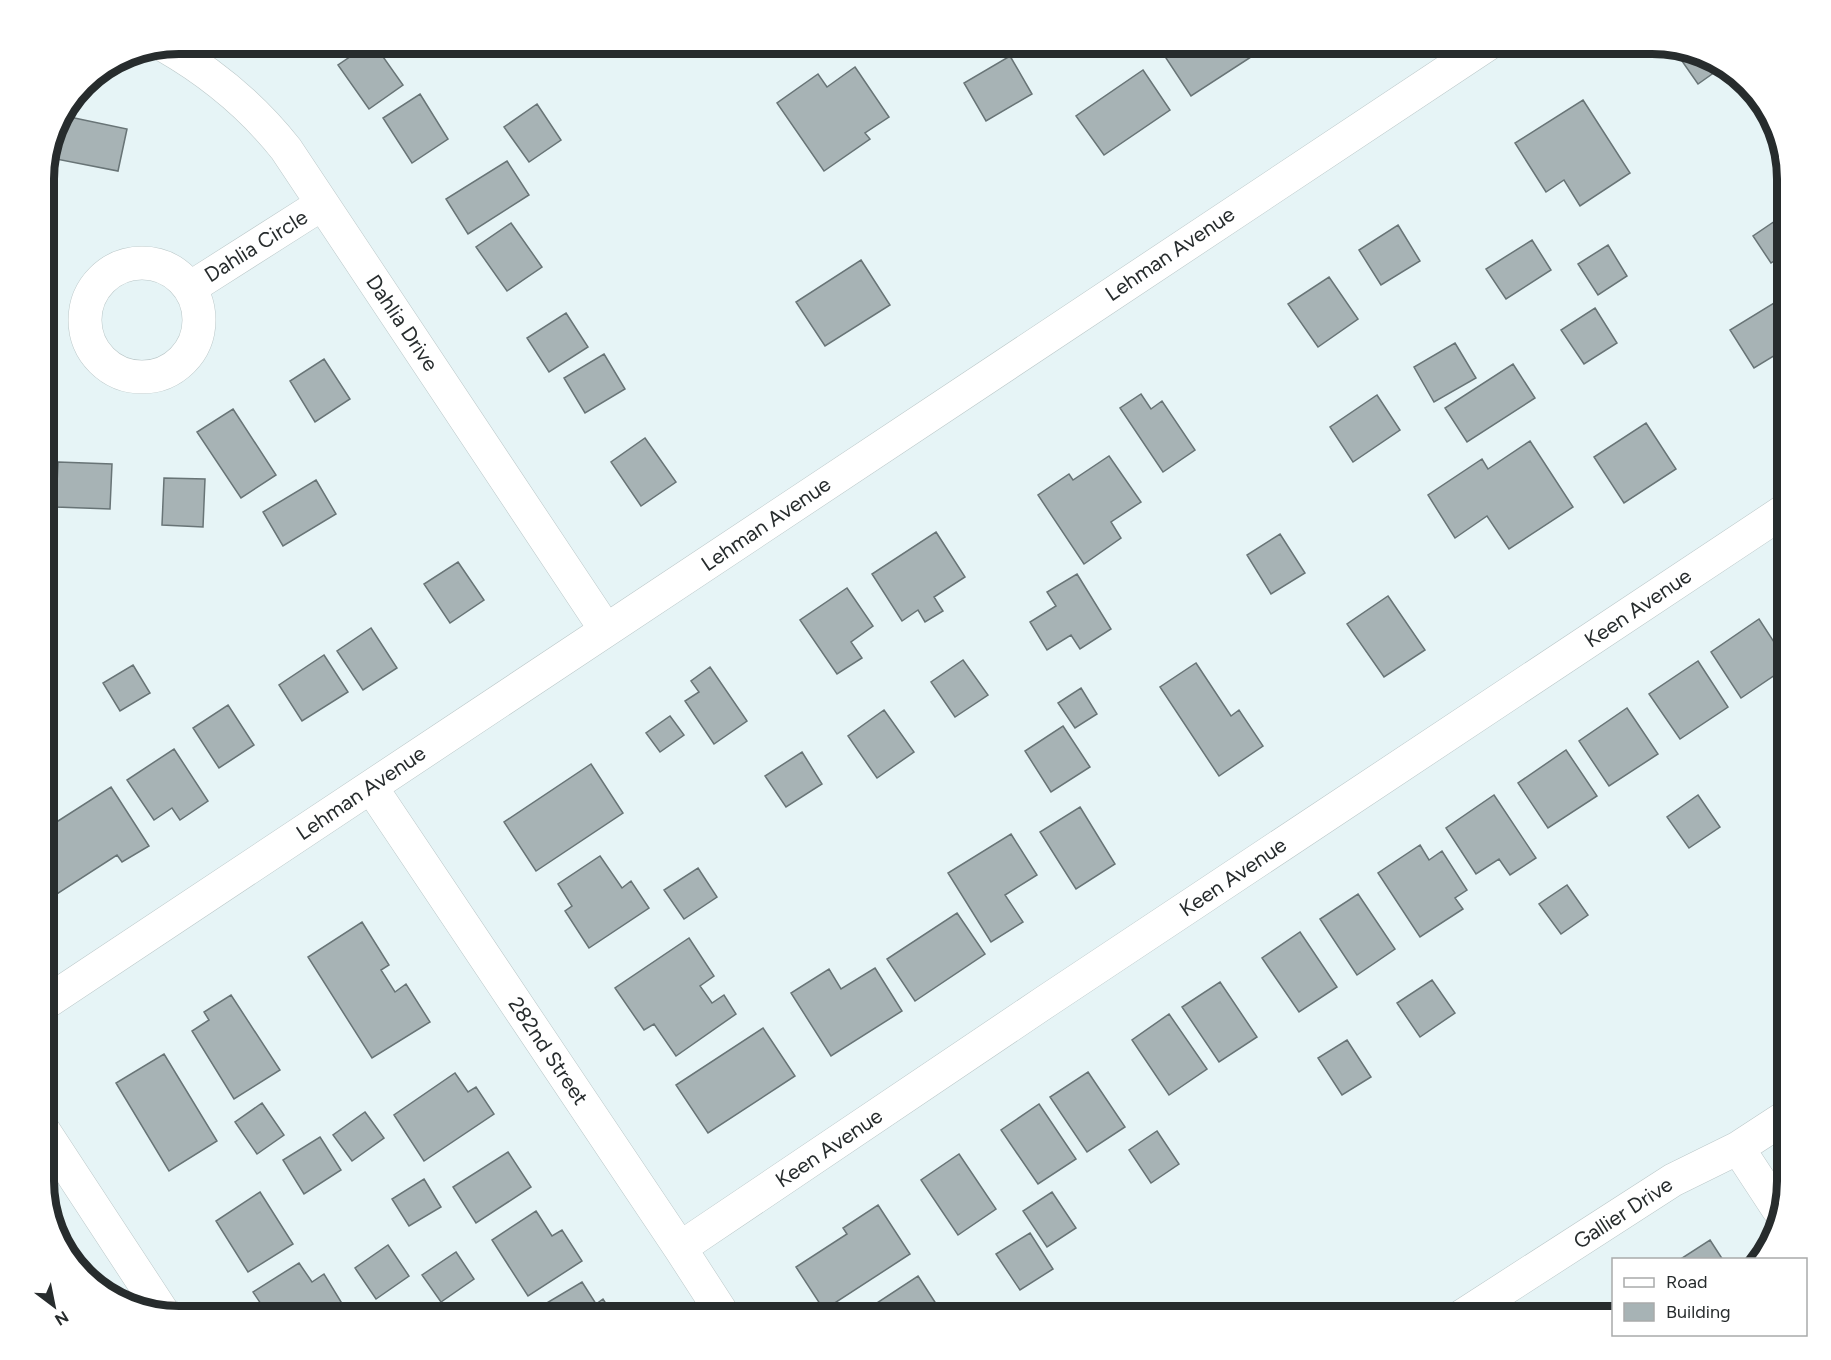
<svg xmlns="http://www.w3.org/2000/svg" width="1831" height="1360" viewBox="0 0 1831 1360" font-family="Figtree,sans-serif">
<style>
.building{fill:#a7b3b5;stroke:#687476;stroke-width:1.5}
.lines{fill:none;stroke-linecap:round;stroke-linejoin:round}
.minor-casing{stroke:#bbc8c9;stroke-width:34}
.minor{stroke:#fff;stroke-width:33}
.labels{text-anchor:middle;stroke-width:4.5;stroke-linejoin:round;paint-order:stroke}
.street-label{font-size:21px;fill:#272c2d;stroke:#fff}
.rim{fill:none;stroke:#272c2d;stroke-width:8}
</style>
<rect width="100%" height="100%" fill="#e6f4f6"/>
<path class="building" d="M369,44H374L403,85L369,109L338,65Z
M1182,44H1242L1251,57L1191,96L1164,55Z
M1675,51L1722,67L1698,84Z
M1010,56L1032,94L986,121L964,83Z
M855,67L889,117L865,133L870,139L824,171L777,103L818,74L827,87Z
M1143,70L1170,110L1104,155L1076,116Z
M1752,93L1774,119L1776,131Z
M420,94L448,139L412,163L383,118Z
M1583,100L1630,173L1580,206L1564,180L1546,192L1515,143Z
M537,104L561,140L529,162L504,127Z
M65,116L127,129L118,171L56,159Z
M507,161L529,195L468,234L446,199Z
M1775,221L1787,240V252L1771,263L1753,236Z
M511,223L542,267L507,291L476,247Z
M1398,225L1420,261L1381,285L1359,250Z
M1532,240L1551,270L1506,299L1486,269Z
M1608,245L1627,276L1598,295L1578,264Z
M861,260L890,305L825,346L796,302Z
M1329,277L1358,319L1318,347L1288,304Z
M1787,295V348L1754,368L1730,330Z
M1595,308L1617,343L1584,364L1561,330Z
M566,313L588,347L549,372L527,338Z
M1455,343L1476,378L1434,402L1414,367Z
M604,354L625,389L585,413L564,378Z
M324,359L350,399L315,422L290,381Z
M1513,364L1535,398L1467,442L1445,408Z
M1141,394L1151,409L1162,401L1195,450L1163,472L1120,408Z
M1377,395L1400,430L1353,462L1330,427Z
M233,409L276,475L241,498L197,432Z
M1646,423L1676,469L1624,503L1594,457Z
M645,438L676,482L641,506L611,462Z
M1530,441L1573,507L1509,549L1487,516L1455,538L1428,495L1482,459L1488,469Z
M1109,456L1141,502L1111,522L1121,538L1084,564L1038,495L1069,474L1073,480Z
M58,462L112,464L110,509L56,507Z
M164,478L205,479L203,527L162,525Z
M316,480L336,514L283,546L263,512Z
M936,532L965,577L934,597L943,611L925,622L918,610L902,621L872,574Z
M1280,534L1305,573L1271,594L1247,555Z
M458,562L484,600L450,623L424,584Z
M1077,574L1111,629L1080,649L1071,635L1047,650L1030,622L1056,606L1047,592Z
M847,588L873,626L851,642L862,658L837,674L800,620Z
M1388,596L1425,650L1384,677L1347,624Z
M1787,606V621L1780,610Z
M1759,619L1787,662V667L1741,698L1711,652Z
M371,628L397,668L363,690L337,651Z
M324,655L348,692L302,721L279,685Z
M963,660L988,695L955,717L931,682Z
M1698,661L1728,707L1680,739L1649,694Z
M1196,663L1231,716L1239,710L1263,746L1219,776L1160,687Z
M133,665L150,693L120,711L103,683Z
M710,667L747,721L714,744L685,701L699,692L691,681Z
M44,682L57,702L44,710Z
M1081,688L1097,714L1075,728L1058,703Z
M228,705L254,745L219,768L193,728Z
M1627,708L1658,754L1609,786L1579,741Z
M884,710L914,752L877,778L848,736Z
M670,716L684,735L660,752L646,733Z
M1063,726L1090,767L1051,792L1025,751Z
M174,749L208,801L180,820L172,808L154,820L127,780Z
M1566,750L1597,796L1548,828L1518,783Z
M802,752L822,784L786,807L765,776Z
M591,764L623,813L536,871L504,822Z
M111,787L149,846L122,862L117,855L46,901L44,898V830Z
M1494,795L1536,858L1510,875L1499,859L1476,874L1446,828Z
M1698,795L1720,827L1689,848L1667,817Z
M1080,807L1115,864L1076,889L1040,832Z
M1011,834L1037,875L1005,895L1023,922L991,942L948,873Z
M1420,845L1429,860L1442,851L1467,890L1455,898L1463,909L1420,937L1378,873Z
M600,856L622,888L631,881L649,908L589,948L565,911L572,906L558,884Z
M698,868L717,897L684,919L664,890Z
M1567,885L1588,915L1561,934L1539,904Z
M1358,894L1395,949L1357,975L1320,919Z
M957,913L985,954L915,1001L887,959Z
M362,922L389,965L381,970L395,992L406,984L430,1022L372,1058L308,957Z
M1300,932L1337,987L1299,1012L1262,958Z
M689,938L714,976L700,986L712,1003L724,995L736,1014L676,1056L654,1024L644,1030L615,988Z
M875,968L902,1011L831,1056L791,993L829,969L841,989Z
M1432,980L1455,1013L1420,1037L1397,1003Z
M1220,982L1257,1037L1219,1062L1182,1007Z
M231,995L280,1070L234,1099L192,1031L209,1020L204,1012Z
M1169,1014L1207,1069L1169,1095L1132,1040Z
M763,1028L795,1076L708,1133L676,1085Z
M1347,1040L1371,1077L1342,1095L1318,1058Z
M164,1054L217,1141L169,1171L116,1083Z
M1088,1072L1125,1127L1087,1152L1050,1097Z
M455,1073L468,1092L476,1087L494,1114L424,1161L394,1115Z
M262,1103L284,1135L257,1154L235,1122Z
M1039,1104L1076,1159L1038,1184L1001,1130Z
M365,1112L384,1138L352,1161L333,1135Z
M1157,1131L1179,1164L1151,1183L1129,1150Z
M320,1137L341,1170L304,1194L283,1160Z
M508,1152L531,1187L476,1223L453,1187Z
M959,1154L996,1209L958,1235L921,1180Z
M424,1179L441,1207L409,1226L392,1199Z
M260,1192L293,1244L248,1272L216,1221Z
M1052,1192L1076,1228L1047,1247L1023,1211Z
M878,1205L910,1254L824,1310L796,1267L847,1234L843,1228Z
M536,1211L552,1236L562,1230L582,1261L528,1296L492,1240Z
M1030,1233L1053,1269L1020,1290L996,1254Z
M1710,1240L1723,1260H1679Z
M388,1245L409,1276L376,1299L355,1268Z
M456,1252L474,1279L441,1302L422,1275Z
M299,1263L312,1282L324,1274L346,1310L336,1316H269L253,1292Z
M918,1276L944,1316H857Z
M582,1282L596,1304L603,1299L614,1316H546L540,1307Z"/>
<g class="lines">
<g class="minor-casing">
<path id="minor" d="M165,46C212,73 252,106 286,149L606,630
M85 320a57 57 0 1 1 114 0a57 57 0 1 1-114 0Z
M190,288L322,204
M371,787L680,1248L724,1316
M44,1004L1488,44
M44,1131L162,1311
M1738,1148L1778,1209
M680,1248L1045,1002L1787,509
M1462,1316L1673,1180L1738,1148L1787,1116"/>
</g>
<use href="#minor" class="minor"/>
</g>
<g class="labels">
<g class="street-label">
<text transform="translate(256 246) rotate(-32)" y="7">Dahlia Circle</text>
<text transform="translate(1170 254) rotate(-34)" y="7">Lehman Avenue</text>
<text transform="translate(402 323) rotate(56)" y="7">Dahlia Drive</text>
<text transform="translate(766 524) rotate(-34)" y="7">Lehman Avenue</text>
<text transform="translate(1638 608) rotate(-34)" y="7">Keen Avenue</text>
<text transform="translate(361 793) rotate(-34)" y="7">Lehman Avenue</text>
<text transform="translate(1233 877) rotate(-34)" y="7">Keen Avenue</text>
<text transform="translate(548 1051) rotate(56)" y="7">282nd Street</text>
<text transform="translate(829 1148) rotate(-34)" y="7">Keen Avenue</text>
<text transform="translate(1623 1213) rotate(-33)" y="7">Gallier Drive</text>
</g>
</g>
<path d="M0 0H1831V1360H0ZM179 54H1652A125 125 0 0 1 1777 179V1181A125 125 0 0 1 1652 1306H179A125 125 0 0 1 54 1181V179A125 125 0 0 1 179 54Z" fill="#fff" fill-rule="evenodd"/>
<path class="rim" d="M179 54H1652A125 125 0 0 1 1777 179V1181A125 125 0 0 1 1652 1306H179A125 125 0 0 1 54 1181V179A125 125 0 0 1 179 54Z"/>
<rect x="1612" y="1258" width="195" height="78" fill="#ffffff" stroke="#a9abab" stroke-width="1.5"/>
<rect x="1624" y="1278" width="30" height="9" fill="#ffffff" stroke="#a9abab" stroke-width="1.5"/>
<text x="1666" y="1288" font-size="18" fill="#272c2d">Road</text>
<rect x="1624" y="1303" width="30" height="18" fill="#a7b3b5" stroke="#a9abab" stroke-width="1.5"/>
<text x="1666" y="1318" font-size="18" fill="#272c2d">Building</text>
<g transform="translate(54 1306) rotate(148)" stroke="#ffffff" stroke-width="4.5" paint-order="stroke">
<path d="M0-4.5L10 22L0 15L-10 22Z" fill="#272c2d"/>
<text y="-9" font-size="16" font-weight="bold" text-anchor="middle" fill="#272c2d">N</text>
</g>
</svg>
